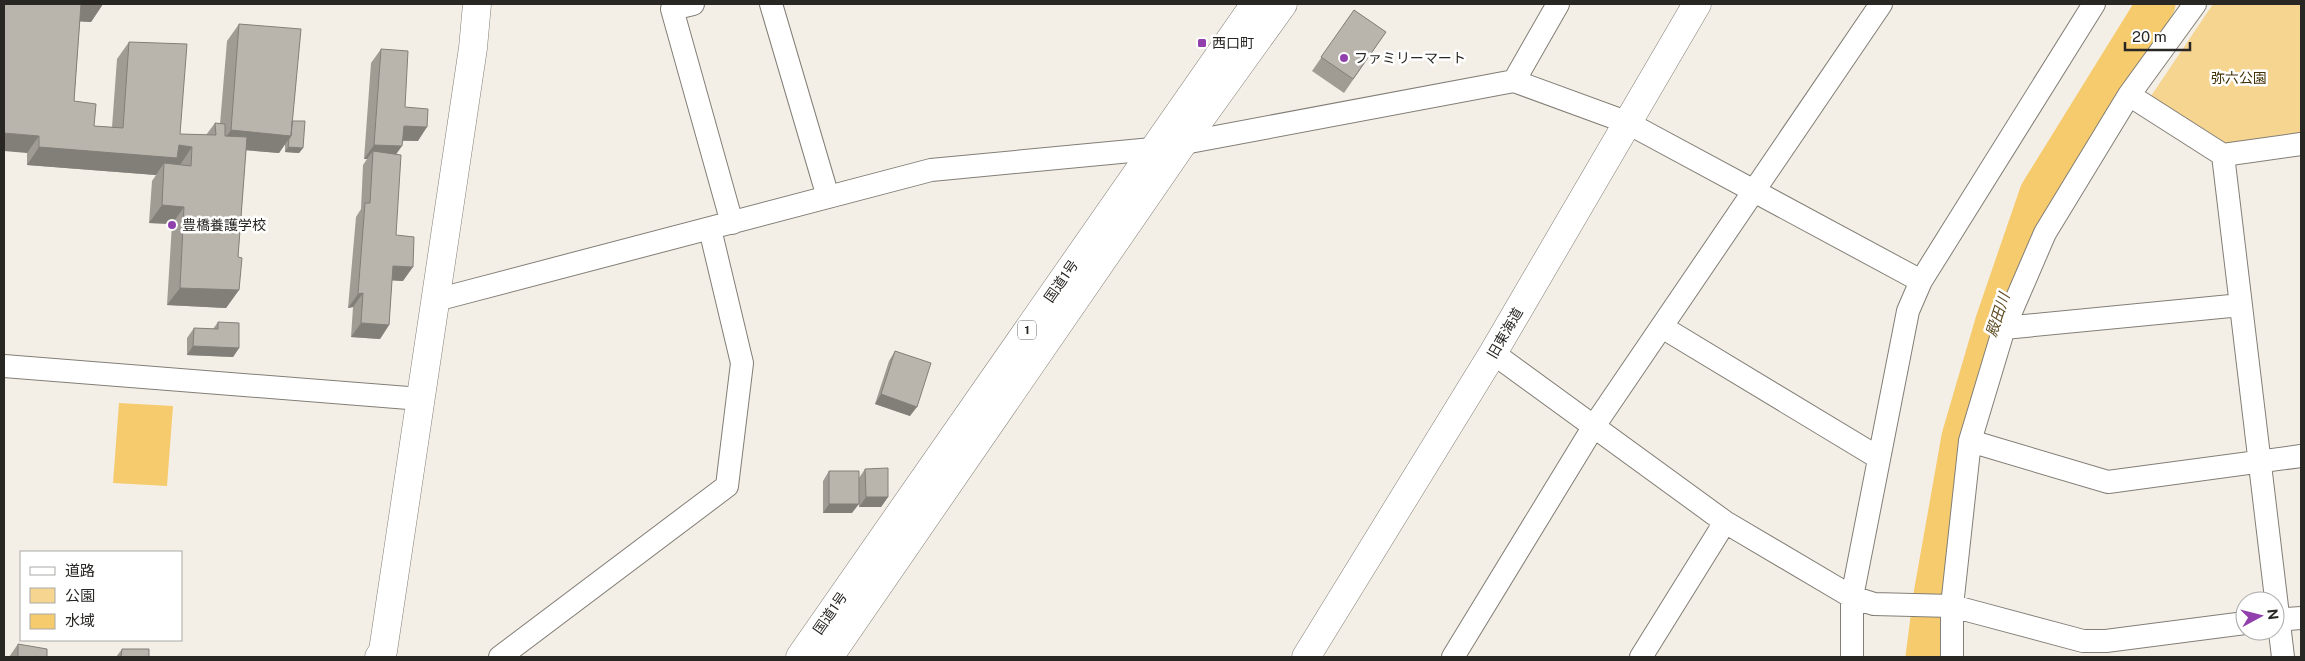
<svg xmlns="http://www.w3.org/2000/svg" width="2305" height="661" viewBox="0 0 2305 661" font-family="'Public Sans','Noto Sans JP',sans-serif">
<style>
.green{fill:#f6d590}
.water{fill:#f5cb6d}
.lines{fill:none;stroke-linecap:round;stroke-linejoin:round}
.river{stroke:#f5cb6d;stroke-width:39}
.minor-casing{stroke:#827e76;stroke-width:24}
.tertiary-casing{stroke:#827e76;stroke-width:29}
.trunk-casing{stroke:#827e76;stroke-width:29}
.minor{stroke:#fff;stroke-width:22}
.tertiary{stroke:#fff;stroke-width:28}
.trunk{stroke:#fff;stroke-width:28}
.wall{fill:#a09c94}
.shaded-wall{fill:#827f78}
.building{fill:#bab5ac;stroke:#827f78}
.poi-dot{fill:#923fae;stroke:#fff;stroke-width:2}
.labels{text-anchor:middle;stroke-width:5;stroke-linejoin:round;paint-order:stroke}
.shield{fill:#fff;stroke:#696866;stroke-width:1}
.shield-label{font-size:12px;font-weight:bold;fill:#292724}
.poi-label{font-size:14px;fill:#292724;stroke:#fff;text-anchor:start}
.park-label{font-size:14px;fill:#433208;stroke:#fff}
.street-label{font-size:14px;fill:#292724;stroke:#fff}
.water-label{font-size:15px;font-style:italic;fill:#5f4d25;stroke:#fff}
</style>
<rect width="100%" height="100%" fill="#f4efe6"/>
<path class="green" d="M2213,4H2301V135L2229,145L2151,96Z"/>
<path class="water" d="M119,403L173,406L167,486L113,483Z"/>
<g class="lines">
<path class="river" d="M1925,657L1933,595L1961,437L1995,321L2039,193L2156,4"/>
<g class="minor-casing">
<path id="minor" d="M693,4L672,9L732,223
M771,4L828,197
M1514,81L1558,4
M2129,95L2223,155L2301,144
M2223,155L2283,657
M436,300L931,170L1152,149L1514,81L1626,122L1921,281
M1662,327L1879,458
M2004,328L2241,305
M1493,353L1725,522L1852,597L1874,604L1952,606L2083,641H2106L2245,623
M4,366L421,399
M1970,441L2108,482L2301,456
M2275,620L2301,618
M500,657L727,486L742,363L710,229
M1453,657L1594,426L1881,4
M1641,657L1725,522
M1852,657V597L1908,311L1921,281L2094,4
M1952,657V606L1970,441L2004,328L2045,233L2129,95L2195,4"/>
</g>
<g class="tertiary-casing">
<path id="tertiary" d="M379,657L383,651L473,48L477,4
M1306,657L1493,353L1697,4"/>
</g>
<g class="trunk-casing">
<path id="trunk" d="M800,657L1255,4
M829,657L1183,143L1283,4"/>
</g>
<use href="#minor" class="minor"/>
<use href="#tertiary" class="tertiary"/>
<use href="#trunk" class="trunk"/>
</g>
<path class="wall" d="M4,4H103L91,22L80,21L74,101L94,126L112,127L117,59L129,42L180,134L206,135L215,123L220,124L227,41L239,24L292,121L303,148L299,153L285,152V144L279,153L246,150L238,257L239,290L226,308L167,305L172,224L149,223L152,181L156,175L27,165V153Z
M1354,10L1386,32L1344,93L1312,71Z
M381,49L405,107L418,141H402L396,154V235L403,281L392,280L389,325L380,339L351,337L353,307L348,308L356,217L361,209L363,165L367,159H364L371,63Z
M218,322L239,348L233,357L187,355V338L194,328L213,329Z
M895,351L910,416L875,404L889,361Z
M865,469L888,497L881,507H859V478Z
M829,471L852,513H823V481Z
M18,644L47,657H9Z
M122,649L149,657H116Z"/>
<path class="shaded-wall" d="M81,4H103L91,22L69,21Z
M404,126L427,127L418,141L395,140Z
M231,130L291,136L279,153L218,148Z
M4,133L39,136L27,153L4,151Z
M179,145L192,147L180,165L164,163L156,175L27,165L39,147Z
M374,145L402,146L392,160L373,151L367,159H364Z
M288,147L303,148L299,153L285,152Z
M162,205L184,207L172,224L149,223Z
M393,266L413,267L403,281L383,280Z
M180,288L239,290L226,308L167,305Z
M363,293L353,307L348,308L358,294Z
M361,323L389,325L380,339L351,337Z
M193,346L239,348L233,357L187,355Z
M881,394L917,407L910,416L875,404Z
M866,497H888L881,507H859Z
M829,504H859L852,513H823Z"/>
<path class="building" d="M4,4H81L74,101L96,104L94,126L123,128L129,42L187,44L180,134L216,135L215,123L225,124V136L247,137L238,257L242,258L239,290L180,288L184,207L162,205L164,163L191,166L192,147L179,145L177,158L39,147V136L4,133Z
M1354,10L1386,32L1353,79L1321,57Z
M239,24L301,29L291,136L231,130Z
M381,49L408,51L405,107L428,109L427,127L404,126L402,146L374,145Z
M292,121H305L303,148L288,147L289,139L291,136Z
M373,151L401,155L396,235L414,237L413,267L393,266L389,325L361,323L363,293L358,294L365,203H370Z
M218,322L239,323V348L193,346L194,328L218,329Z
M895,351L931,363L917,407L881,394Z
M888,468V497H866L865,469Z
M829,471H859V504H829Z
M18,644L47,649V657H18Z
M122,649H149V657H121Z"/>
<g class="poi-dot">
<rect x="1197" y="38" width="10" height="10" rx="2.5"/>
<circle cx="1344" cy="58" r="5"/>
<circle cx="172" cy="225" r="5"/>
</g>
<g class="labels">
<rect class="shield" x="1018" y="320.5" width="18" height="19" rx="4"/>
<g class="shield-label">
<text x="1027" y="334">1</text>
</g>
<g class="poi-label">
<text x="1212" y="48">西口町</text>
<text x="1354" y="63">ファミリーマート</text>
<text x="182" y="230">豊橋養護学校</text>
</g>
<g class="park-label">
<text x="2239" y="83">弥六公園</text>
</g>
<g class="street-label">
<text transform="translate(1061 281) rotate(-55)" y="5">国道1号</text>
<text transform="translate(1505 333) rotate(-60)" y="5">旧東海道</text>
<text transform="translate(830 613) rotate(-55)" y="5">国道1号</text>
</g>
<g class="water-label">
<text transform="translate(1998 315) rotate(-72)" y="5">殿田川</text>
</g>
</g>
<rect width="2305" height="661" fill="none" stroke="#292724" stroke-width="10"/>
<rect x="20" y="551" width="162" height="90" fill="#ffffff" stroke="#a9a9a7"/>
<rect x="30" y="567" width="25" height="8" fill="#ffffff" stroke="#a9a9a7"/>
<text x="65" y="576" font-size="15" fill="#292724">道路</text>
<rect x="30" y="588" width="25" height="15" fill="#f6d590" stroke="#a9a9a7"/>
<text x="65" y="601" font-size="15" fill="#292724">公園</text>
<rect x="30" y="614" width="25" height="15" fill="#f5cb6d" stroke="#a9a9a7"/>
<text x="65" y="626" font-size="15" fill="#292724">水域</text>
<g transform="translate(2260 616) rotate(83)"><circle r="24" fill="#ffffff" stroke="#a9a9a7"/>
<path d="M0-4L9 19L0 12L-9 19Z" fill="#923fae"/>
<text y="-8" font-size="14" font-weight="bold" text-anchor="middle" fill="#292724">N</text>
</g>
<path d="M2125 42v8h65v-8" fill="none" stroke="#292724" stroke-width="2.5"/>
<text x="2132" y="42" font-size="15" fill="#292724" stroke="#ffffff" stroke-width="4" paint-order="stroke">20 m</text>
</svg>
